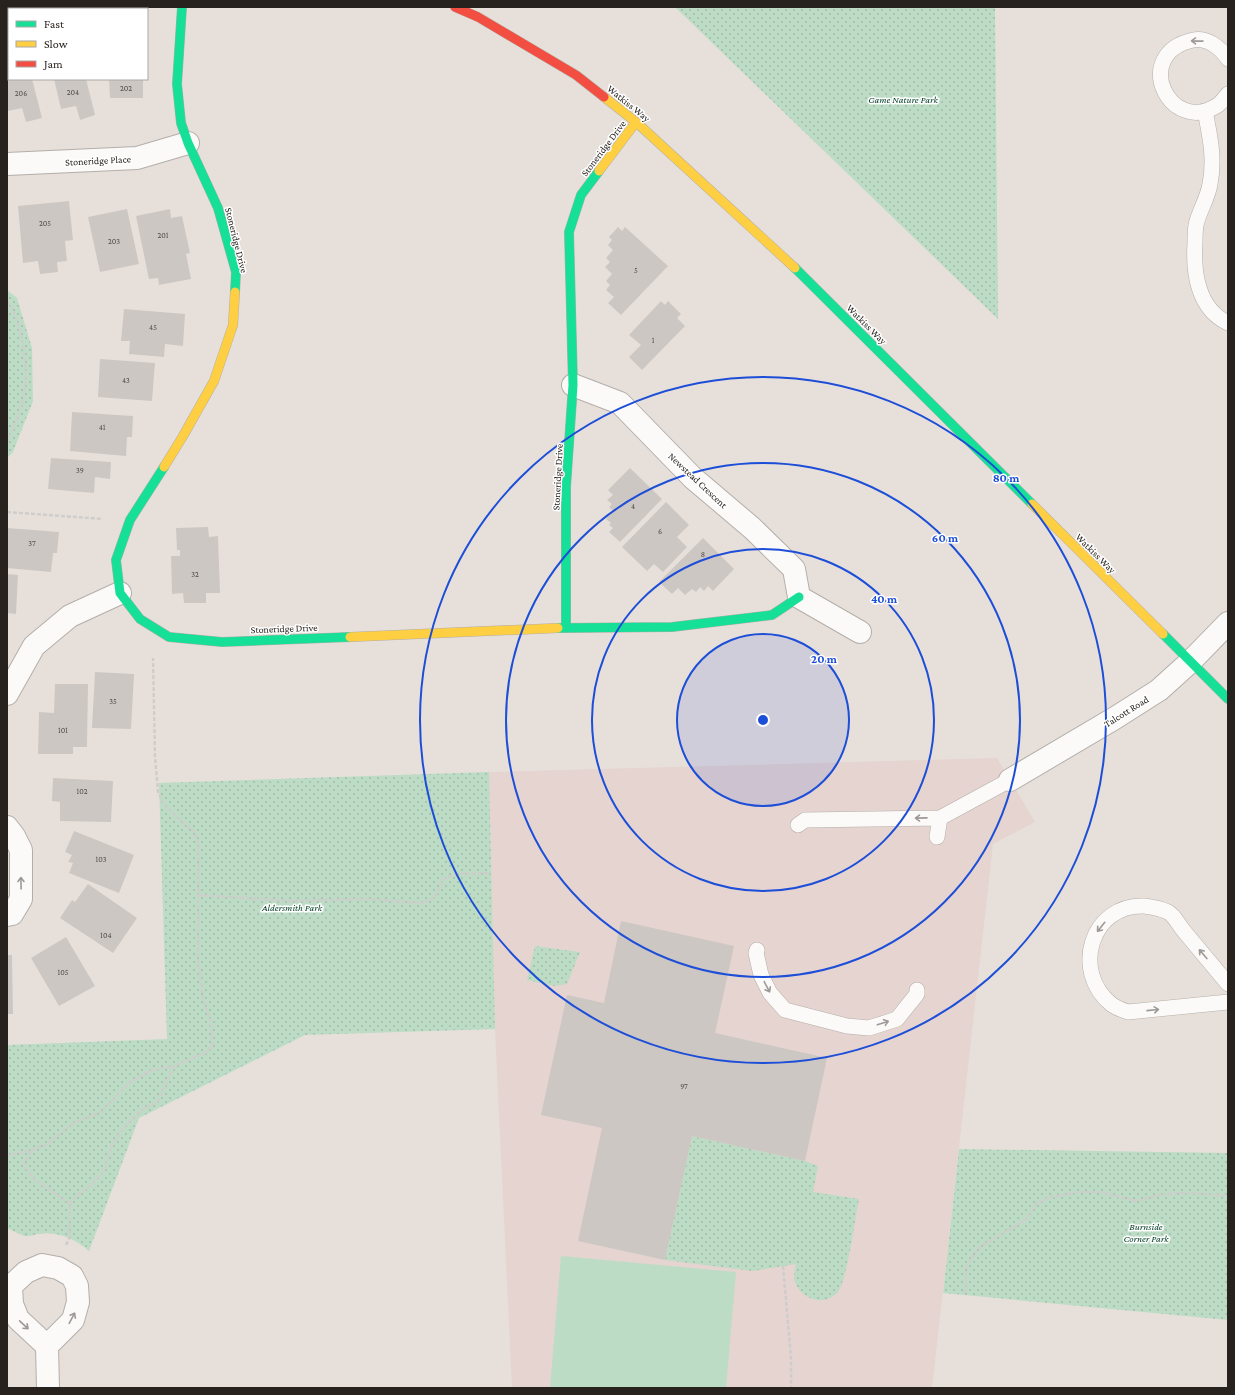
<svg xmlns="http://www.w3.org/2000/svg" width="1235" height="1395" viewBox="0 0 1235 1395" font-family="'Crimson Pro',serif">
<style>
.education{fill:#e5d4d0}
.park{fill:url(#park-dots)}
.pitch{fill:#bcdcc5}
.building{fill:#cdc7c3}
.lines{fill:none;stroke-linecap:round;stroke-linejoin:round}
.lane-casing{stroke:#b3aea9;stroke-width:16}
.street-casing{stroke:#b3aea9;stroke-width:24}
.fast-casing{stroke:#b3aea9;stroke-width:10}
.slow-casing{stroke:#b3aea9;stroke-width:10}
.jam-casing{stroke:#b3aea9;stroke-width:10}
.path{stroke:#cfcdcc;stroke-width:2.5;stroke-dasharray:4 2;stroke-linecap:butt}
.lane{stroke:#fbfaf9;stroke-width:15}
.street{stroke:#fbfaf9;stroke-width:22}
.fast{stroke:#16e098;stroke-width:9}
.slow{stroke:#ffcf43;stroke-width:9}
.jam{stroke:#f24e42;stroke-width:9}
.oneway{stroke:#9c9996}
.ring{fill:none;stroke:#1d4ed8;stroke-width:2}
.labels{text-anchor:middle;stroke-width:3;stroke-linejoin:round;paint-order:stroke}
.number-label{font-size:8px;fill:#524d49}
.park-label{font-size:10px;font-style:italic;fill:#003d24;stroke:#fff}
.street-label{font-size:10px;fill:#27221e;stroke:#fff}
.centre{fill:#1d4ed8;stroke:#fff;stroke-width:2}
.ring-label{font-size:12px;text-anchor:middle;font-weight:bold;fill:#1d4ed8;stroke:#fff;stroke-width:3;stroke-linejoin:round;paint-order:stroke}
</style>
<defs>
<pattern id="park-dots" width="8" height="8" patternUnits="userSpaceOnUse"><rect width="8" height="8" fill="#bcdcc5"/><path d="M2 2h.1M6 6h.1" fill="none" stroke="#a2bca9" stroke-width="1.8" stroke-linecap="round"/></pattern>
</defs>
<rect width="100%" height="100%" fill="#e7e0da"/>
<path class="education" d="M997,758L1035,822L993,844L932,1388H512L495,1029L489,772Z"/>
<path class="park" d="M675,7H995L998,319Z
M7,290L17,298L32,348L33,401L13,452L7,458Z
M489,772L495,1029L305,1035L139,1118L89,1251C74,1238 57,1231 37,1234C33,1235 28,1237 24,1236C19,1234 13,1231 7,1228V1045L167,1039L159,783Z
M535,946L580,952L567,984L554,986L527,980Z
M692,1136L805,1161L818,1166L813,1192L859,1199C855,1217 847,1283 837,1293C823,1307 801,1299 795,1282C793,1277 795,1269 796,1264L753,1271L665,1260Z
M959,1149L1228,1153V1320L943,1293Z"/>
<path class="pitch" d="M561,1256L736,1272L726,1388H550Z"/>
<path class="building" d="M9,66V79H32L42,118L26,122L22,108L8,111L7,106V67Z
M54,79H86L95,115L80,120L76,106L61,109Z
M109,79H143V98H110Z
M69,201L73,240L65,241L67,261L57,262L58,272L40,274L38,261L23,263L18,206Z
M127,209L139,264L100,272L88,217Z
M170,209L171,218L182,216L190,253L186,254L191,279L159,285L158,278L149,279L136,216Z
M618,227L622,231L625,227L668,266L621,315L608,303L614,297L606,290L610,285L606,281L612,274L605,267L610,262L606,258L613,250L608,245L612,240L609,237Z
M661,301L665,305L668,301L681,314L677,318L685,326L642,370L629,357L641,345L629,335Z
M124,309L185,314L183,346L165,344L164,357L129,354L130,341H121Z
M100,359L155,363L152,401L98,397Z
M72,412L133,416L132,437H127L126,456L70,451Z
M51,458L111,462L110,479L95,477L94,493L48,489Z
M630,468L662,499L620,542L609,532L613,528L609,525L611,523L606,519L613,511L609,507L612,504L607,500L613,495L608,490Z
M666,502L689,525L677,537L687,547L663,572L654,564L647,571L622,547Z
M208,527L209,537L218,536L220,593H206V603H184L183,593L172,594L171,556H180V550H177L176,528Z
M7,528L59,532L57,553H53L51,572L7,568Z
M703,538L734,569L713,591L708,586L704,591L700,587L696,592L692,589L685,595L678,588L672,594L659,582Z
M7,574L18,575L16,614L7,613Z
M95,672L134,674L131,729L92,728Z
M55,684H88L87,747H73V754H38L39,712L54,713Z
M53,778L113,781L111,822L60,821V802L52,801Z
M74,831L134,855L119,893L69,873L73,863L68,862L72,855L65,852Z
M88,884L137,918L113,953L60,918L72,900L75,902Z
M621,921L734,946L715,1033L827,1058L805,1161L692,1136L665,1260L578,1241L602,1128L541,1115L567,995L604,1003Z
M66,937L95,986L59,1006L31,958Z
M7,955H12L13,1014H7Z"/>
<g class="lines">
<g class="lane-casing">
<path id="lane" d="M1228,59C1221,48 1207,37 1193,40C1130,54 1170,137 1218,105C1222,102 1225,97 1228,94
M1205,111C1210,136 1215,159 1210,184C1208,198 1199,211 1196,225C1195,231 1195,237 1195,243C1193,273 1198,309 1228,323
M940,818L1010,780
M798,825L805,820L940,818L937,837
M757,950L756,953L761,975L770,993L785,1010L847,1026L869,1028L897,1019L917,994V990
M1228,984C1213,966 1198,948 1183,930C1179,925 1174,915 1168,912C1160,908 1152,907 1144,906C1091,904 1071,971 1111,1004C1116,1008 1122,1010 1128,1012L1228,1002"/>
</g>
<g class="street-casing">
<path id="street" d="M7,164L137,158L188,143
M573,385L620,403L693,478L752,528L794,569L799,597L860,632
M7,694L34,646L70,616L120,593
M1010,780L1115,718L1159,690L1190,662L1228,623
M7,827L14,836L21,850V899L12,914L7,915
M47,1346L73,1320L78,1302L77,1286L72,1276L58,1268L42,1265L26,1272L11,1286L12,1304L18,1319L47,1346L48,1388"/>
</g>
<g class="fast-casing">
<path id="fast" d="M182,7L177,84L181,123L188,143L218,208L236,272L235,292
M795,268L1032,504
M164,467L130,520L116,560L120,593L140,619L169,637L222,642L350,637
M558,628L672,627L772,615L799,597
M566,628V487L573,385L569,232L581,195L599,171
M1163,634L1228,699"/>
</g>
<g class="slow-casing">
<path id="slow" d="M604,97L636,122L795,268
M599,171L636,122
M164,467L183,436L214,381L233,325L235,292
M1032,504L1163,634
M350,637L558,628"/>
</g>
<g class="jam-casing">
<path id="jam" d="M455,7L478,17L576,75L604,97"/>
</g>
<path class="path" d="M7,301C22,320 29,370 24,393C21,410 15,426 7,442
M7,512L103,519
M198,895L291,901L367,899L424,903L435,897L444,879L455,874L491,873
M7,1156L31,1150
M70,1204L31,1177L24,1162L32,1150L46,1145L74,1123L101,1112L129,1083L149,1071L173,1066
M66,1245L69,1239L70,1204L75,1197L90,1186L104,1171L111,1147L124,1127L140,1111L157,1102L174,1066L207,1052L213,1044L211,1024L203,998L198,961L199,848L195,833L165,806L158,792L155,756L153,658
M783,1266L791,1358V1388
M965,1293L966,1270L971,1258L981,1246L1024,1221L1037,1203L1051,1197L1080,1192H1100L1136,1201L1160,1195L1179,1193H1193L1228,1196"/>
<use href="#lane" class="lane"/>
<use href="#street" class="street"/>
<use href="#fast" class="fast"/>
<use href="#slow" class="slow"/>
<use href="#jam" class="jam"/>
</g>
<defs><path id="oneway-shaft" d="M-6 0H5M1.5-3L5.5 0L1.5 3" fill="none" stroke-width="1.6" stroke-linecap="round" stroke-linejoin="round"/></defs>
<g class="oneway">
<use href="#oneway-shaft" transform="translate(1197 41) rotate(-179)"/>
<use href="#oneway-shaft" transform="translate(921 818) rotate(179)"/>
<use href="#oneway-shaft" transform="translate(21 883) rotate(-91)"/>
<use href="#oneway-shaft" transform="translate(1101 927) rotate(129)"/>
<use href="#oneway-shaft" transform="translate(1203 954) rotate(-130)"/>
<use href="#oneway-shaft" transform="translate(767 987) rotate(62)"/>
<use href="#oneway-shaft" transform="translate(1153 1010) rotate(-6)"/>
<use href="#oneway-shaft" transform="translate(883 1023) rotate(-18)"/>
<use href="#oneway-shaft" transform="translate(72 1318) rotate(-62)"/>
<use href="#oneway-shaft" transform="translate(24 1325) rotate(43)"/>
</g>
<circle cx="763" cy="720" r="86" fill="#1d4ed8" fill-opacity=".12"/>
<g class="ring">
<circle cx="763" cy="720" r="86"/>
<circle cx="763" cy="720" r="171"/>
<circle cx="763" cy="720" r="257"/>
<circle cx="763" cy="720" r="343"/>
</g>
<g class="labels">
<g class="number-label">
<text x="126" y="91">202</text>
<text x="73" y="95">204</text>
<text x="21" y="96">206</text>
<text x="45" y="226">205</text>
<text x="163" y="238">201</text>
<text x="114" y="244">203</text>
<text x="636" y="273">5</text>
<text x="153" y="330">45</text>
<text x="653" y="343">1</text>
<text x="126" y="383">43</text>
<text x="102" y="430">41</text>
<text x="80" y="473">39</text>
<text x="633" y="509">4</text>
<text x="660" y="534">6</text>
<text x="32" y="546">37</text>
<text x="703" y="557">8</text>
<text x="195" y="577">32</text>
<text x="113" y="704">35</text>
<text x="63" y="733">101</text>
<text x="82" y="794">102</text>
<text x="101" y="862">103</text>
<text x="106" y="938">104</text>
<text x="63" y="975">105</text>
<text x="684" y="1089">97</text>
</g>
<g class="park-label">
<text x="903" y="103">Game Nature Park</text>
<text x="292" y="911">Aldersmith Park</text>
<text x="1146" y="1230">Burnside<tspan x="1146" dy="12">Corner Park</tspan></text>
</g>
<g class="street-label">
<text transform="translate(629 103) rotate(39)" y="4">Watkiss Way</text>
<text transform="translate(603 148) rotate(-53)" y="4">Stoneridge Drive</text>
<text transform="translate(98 160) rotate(-3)" y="4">Stoneridge Place</text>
<text transform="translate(237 240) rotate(76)" y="4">Stoneridge Drive</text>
<text transform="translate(867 324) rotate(45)" y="4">Watkiss Way</text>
<text transform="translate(557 477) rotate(-87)" y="4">Stoneridge Drive</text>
<text transform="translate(698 480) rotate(43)" y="4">Newstead Crescent</text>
<text transform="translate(1096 553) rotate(45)" y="4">Watkiss Way</text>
<text transform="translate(284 628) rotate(-2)" y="4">Stoneridge Drive</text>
<text transform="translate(1126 711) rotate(-32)" y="4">Talcott Road</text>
</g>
</g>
<circle cx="763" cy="720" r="6" class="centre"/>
<g class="ring-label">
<text x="1006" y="482">80 m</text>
<text x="945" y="542">60 m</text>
<text x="884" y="603">40 m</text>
<text x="824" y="663">20 m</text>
</g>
<rect width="1235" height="1395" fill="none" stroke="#27221e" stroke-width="16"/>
<rect x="8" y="8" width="140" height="72" fill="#ffffff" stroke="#a9a7a5"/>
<rect x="16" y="21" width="20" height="6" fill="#16e098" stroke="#a9a7a5"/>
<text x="44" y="28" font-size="12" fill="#27221e">Fast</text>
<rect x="16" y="41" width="20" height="6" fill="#ffcf43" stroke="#a9a7a5"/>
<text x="44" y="48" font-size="12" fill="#27221e">Slow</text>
<rect x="16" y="61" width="20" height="6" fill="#f24e42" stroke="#a9a7a5"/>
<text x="44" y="68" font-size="12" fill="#27221e">Jam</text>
</svg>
